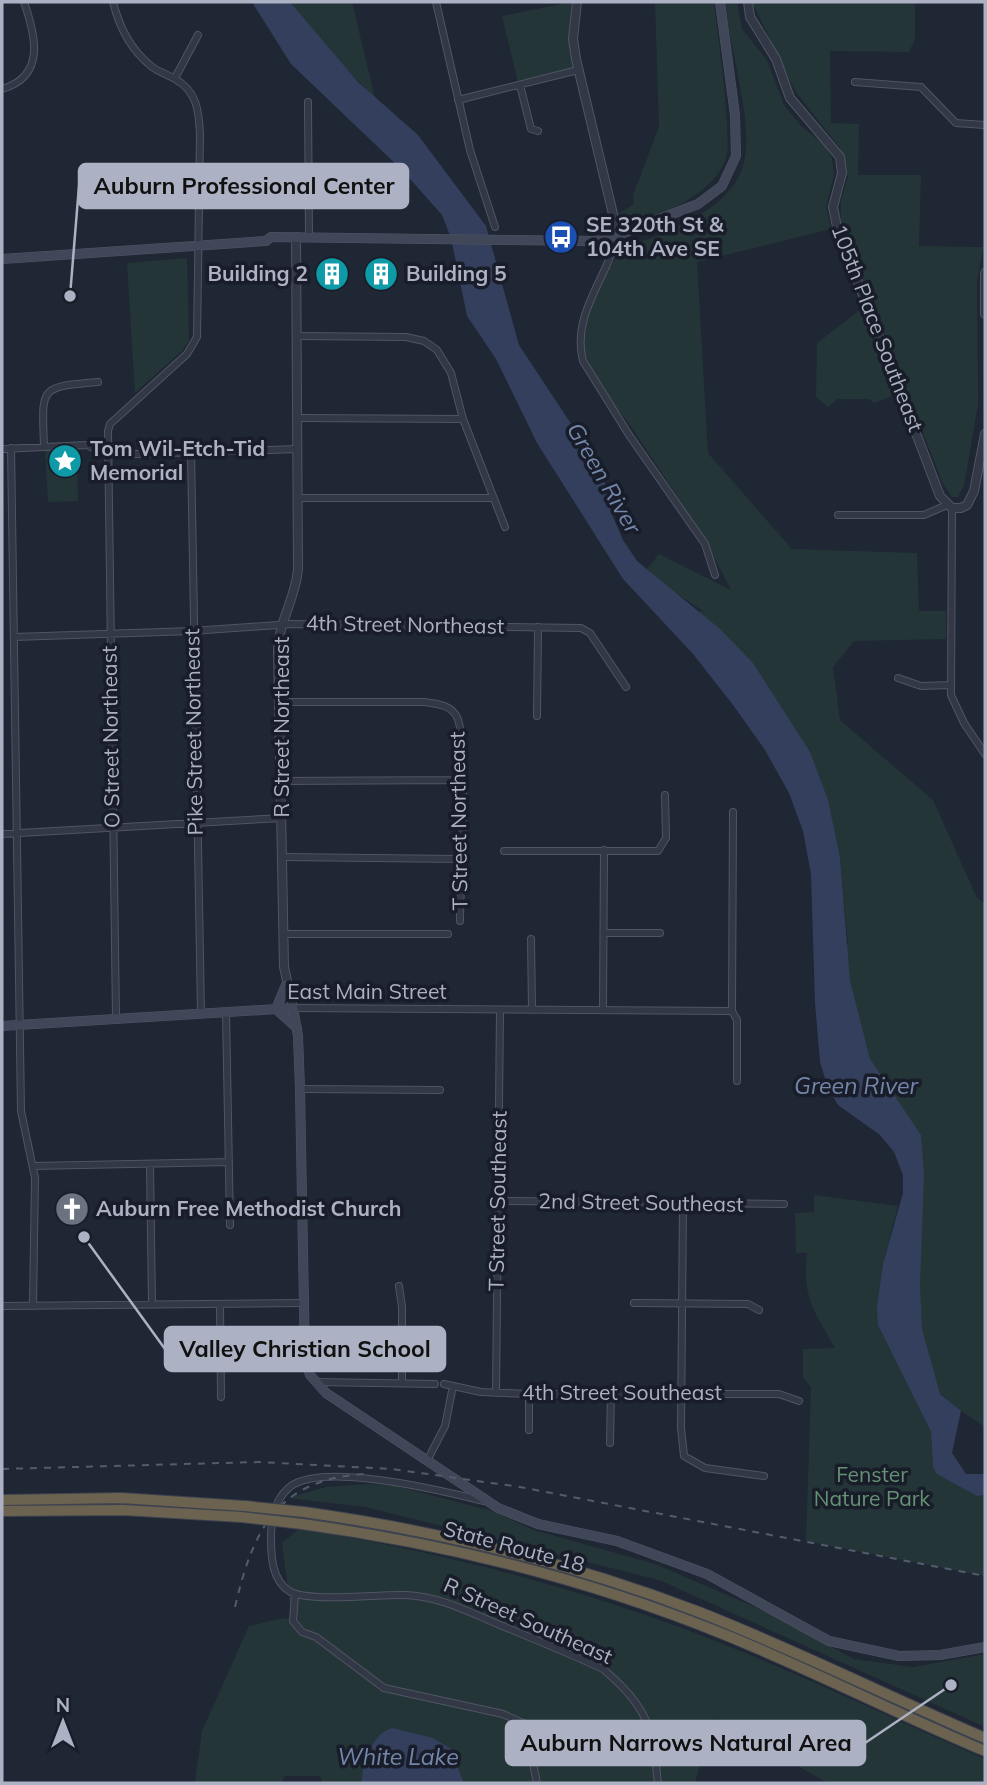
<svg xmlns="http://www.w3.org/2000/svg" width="987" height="1785" viewBox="0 0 987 1785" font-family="Mulish,sans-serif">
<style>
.green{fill:#243538}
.water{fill:#333f5c}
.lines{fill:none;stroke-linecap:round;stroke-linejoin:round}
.minor-casing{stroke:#505564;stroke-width:8}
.tertiary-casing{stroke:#505564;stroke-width:10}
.secondary-casing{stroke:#505564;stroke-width:10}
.motorway-casing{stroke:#3d4250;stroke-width:12}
.minor{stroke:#323845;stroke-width:6}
.tertiary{stroke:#323845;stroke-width:8}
.secondary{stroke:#404758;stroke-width:9}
.motorway{stroke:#6b634f;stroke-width:10}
.rail{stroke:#545b6c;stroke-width:2;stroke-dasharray:7 7;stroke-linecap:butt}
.motorway-bridge-casing{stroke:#3d4250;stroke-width:12;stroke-linecap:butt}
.motorway-bridge{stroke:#6b634f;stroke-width:10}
.labels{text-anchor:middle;stroke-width:7;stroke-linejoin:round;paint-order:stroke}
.poi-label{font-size:21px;font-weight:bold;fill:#acb2c3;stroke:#181d29;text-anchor:start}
.street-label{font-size:21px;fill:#acb2c3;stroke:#181d29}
.park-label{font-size:21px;fill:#659274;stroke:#181d29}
.water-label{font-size:23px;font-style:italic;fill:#7486aa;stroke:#181d29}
.leader{fill:none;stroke:#acb2c3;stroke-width:2.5}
.callout-dot{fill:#acb2c3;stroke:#181d29;stroke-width:2.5}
.callout{fill:#acb2c3;stroke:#acb2c3;stroke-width:2.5}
.callout-label{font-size:23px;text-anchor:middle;font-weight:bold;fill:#111}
</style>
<rect width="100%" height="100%" fill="#1f2634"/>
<path class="green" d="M290,2H352L375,98L341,64Z
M572,2L570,33L573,68L518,82L502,16Z
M655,2H714C717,29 733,140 726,158C714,195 660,216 626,225L618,214L634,204L633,195L659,127Z
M726,2H737L742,29L767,60L784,105L801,126L824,144L832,158L834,175L826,207L831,229L697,262L708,453L792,549L917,553L919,611H946V639L854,641L833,667L840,720L933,800L977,898L985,904V1427L955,1407L923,1378L918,1222L833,945L848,944L840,857L827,797L688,612L703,611L671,590L647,569L659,554L731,590C703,532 667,481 632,428C617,407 593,382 586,357C578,330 604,263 627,247C634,243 644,241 652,238C686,223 728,206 742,169C757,130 728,47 726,2Z
M752,2H915V39L909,52L830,51L831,123L859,124L858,175H921L919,246L983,247L977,284L978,404L964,486L958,497H952L943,484L841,223V200L848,177L840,148L795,91Z
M187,258L189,340L182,351L135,393L127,263Z
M861,309L894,395L874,403L869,399H837L828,407L816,397L817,343Z
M77,450L78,501L48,502L45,451Z
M814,1195L898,1206L883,1264L878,1325L931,1432L933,1467L977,1496L985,1495V1576L806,1541L811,1387L803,1378V1349L835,1348C814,1310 802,1298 807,1253H796L795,1213L814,1212Z
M368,1484L396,1486L492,1511L534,1530L655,1564L762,1610L854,1659L913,1667L985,1654V1727L659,1580L365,1507L288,1498L326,1487Z
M299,1529C445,1552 591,1591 728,1646C815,1681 900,1722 985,1759V1783H828L712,1719L695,1783H464L450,1748L433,1738L393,1728L362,1775V1783H323L320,1776H285L281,1783H195L202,1731L249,1626L284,1618L292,1620L282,1543Z"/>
<path class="water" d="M252,2H290L358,82L418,135L486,226L519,345L589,451L608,489L613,517L623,540L637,561L720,629L753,663L810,752L828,800L840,857L850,981L870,1059L921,1135L924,1174L920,1284L922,1329L940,1394L961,1411L952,1453L966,1474H985V1495L977,1496L937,1474L933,1467L931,1432L878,1325L877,1307L883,1264L903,1193V1175L894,1152L880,1135L838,1105L828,1088L820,1062L815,1003L811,874L803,831L789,793L765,750L733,705L693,654L623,579L537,443L496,359L467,316L451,238L442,215L403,171L291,64Z
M393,1728L433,1738L450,1748L464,1783H362C361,1766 373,1731 393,1728Z"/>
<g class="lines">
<g class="minor-casing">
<path id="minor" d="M113,2C119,26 131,50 151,66C158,72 167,74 175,79C197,91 199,111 200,135L197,337L187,354L110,424L108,431L116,1019
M436,2L470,150L495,227
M175,78L198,35
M855,82L921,87L956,123L985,125
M520,85L531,129L538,131
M2,89C47,76 35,34 24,2
M458,100L578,70
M308,102L309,237
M618,235C607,278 571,315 583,361L629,435L705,544L715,575
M297,336L406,337L424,341L437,350L451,373L463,419L505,527
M298,418L463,419
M44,446C42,387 38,387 98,382
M11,448L21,1111L35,1178L33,1306
M2,449L87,445L107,455L298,449
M191,451L201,1014
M298,498H493
M952,508L951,695L964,723L985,754
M838,515H924L947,505
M14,637L192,631L292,624L581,628L590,633L626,687
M898,678L921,686L950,685
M279,702H424C437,704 450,704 457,717C469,742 460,885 460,921
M537,716L538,627
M281,781L462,780
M733,812L732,1011L737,1020V1081
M2,834L282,818
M504,851H658L666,838L665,795
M283,857L460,859
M604,933H660
M283,934H448
M531,939L532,1010
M293,1008L732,1011
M603,1010L604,850
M226,1012L230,1225
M300,1089L440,1090
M150,1164L152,1305
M33,1166L229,1162
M498,1201L784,1204
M683,1203L681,1428L684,1456L705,1468L764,1476
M399,1286L402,1307V1383
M634,1303L748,1304L759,1310
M220,1304L221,1397
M2,1306L304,1303
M316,1382L435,1384
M444,1384L481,1392L529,1394H779L799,1401
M496,1393L500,1010
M529,1430V1394
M610,1443L611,1393
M428,1459L445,1426L453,1386
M484,1501C444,1491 325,1462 291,1486C275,1498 271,1519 271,1538C271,1557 272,1580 289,1591C309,1603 379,1594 405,1595C439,1596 469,1612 500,1625C534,1639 569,1653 603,1669C627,1689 648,1712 654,1745C656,1757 656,1770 658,1783
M295,1594L293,1621L302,1632L316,1637L384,1688L503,1714L525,1724L537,1783"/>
</g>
<g class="tertiary-casing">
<path id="tertiary" d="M577,2L573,39L576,59L618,235
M748,2L750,17L776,59L790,98L840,157L842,173L833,207L837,227L940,496L952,508H961L967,505L974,491L985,434
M985,273V314
M293,1008L284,967L278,649C279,621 296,597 298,569L296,237"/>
</g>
<g class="secondary-casing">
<path id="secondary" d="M2,259L266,241L271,237L593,241L605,240L698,204L722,186L736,156L735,115L720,2
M286,985L276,1009L297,1028
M2,1026L293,1008L298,1036L300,1089L305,1359L310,1375L326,1393L498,1508L538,1524L617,1541L707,1574L829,1641L899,1656L940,1655L985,1647"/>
</g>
<g class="motorway-casing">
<path id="motorway" d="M2,1500L121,1498L245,1506
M2,1511L123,1510L241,1517
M304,1512C439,1531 572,1563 699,1612C796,1650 889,1697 985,1738
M302,1524C447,1544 588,1579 723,1634C812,1670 897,1714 985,1751"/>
</g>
<use href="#minor" class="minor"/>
<use href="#tertiary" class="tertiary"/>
<use href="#secondary" class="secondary"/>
<use href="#motorway" class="motorway"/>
<path class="rail" d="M2,1469L259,1462L392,1469L520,1487L985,1576
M235,1607C253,1529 278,1479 365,1474"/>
<g class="motorway-bridge-casing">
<path id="motorway-bridge" d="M245,1506L304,1512
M241,1517L302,1524"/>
</g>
<use href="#motorway-bridge" class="motorway-bridge"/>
</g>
<defs>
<g id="bus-disc" transform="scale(1.75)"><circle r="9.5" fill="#1a4fb4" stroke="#181d29"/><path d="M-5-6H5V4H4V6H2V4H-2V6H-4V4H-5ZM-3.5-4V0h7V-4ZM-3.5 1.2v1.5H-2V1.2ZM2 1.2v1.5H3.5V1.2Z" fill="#fff"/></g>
<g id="building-disc" transform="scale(1.75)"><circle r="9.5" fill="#0f9aa8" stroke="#181d29"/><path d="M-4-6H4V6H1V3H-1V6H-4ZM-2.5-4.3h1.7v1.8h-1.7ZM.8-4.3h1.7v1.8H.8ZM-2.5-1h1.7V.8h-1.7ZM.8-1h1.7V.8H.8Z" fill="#fff"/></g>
<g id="sight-disc" transform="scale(1.75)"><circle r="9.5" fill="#0f9aa8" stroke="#181d29"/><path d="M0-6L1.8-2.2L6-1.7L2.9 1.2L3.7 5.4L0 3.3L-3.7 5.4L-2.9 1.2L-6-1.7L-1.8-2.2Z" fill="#fff"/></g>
<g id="church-disc" transform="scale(1.75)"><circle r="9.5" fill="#6b7280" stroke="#181d29"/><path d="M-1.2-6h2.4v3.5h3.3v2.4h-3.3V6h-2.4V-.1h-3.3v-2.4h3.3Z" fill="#fff"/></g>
</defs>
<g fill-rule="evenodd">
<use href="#bus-disc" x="561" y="237"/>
<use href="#building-disc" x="332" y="274"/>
<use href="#building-disc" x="381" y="274"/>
<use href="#sight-disc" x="65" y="461"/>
<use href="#church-disc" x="72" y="1209"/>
</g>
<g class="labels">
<g class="poi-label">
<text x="586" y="232">SE 320th St &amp;<tspan x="586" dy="24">104th Ave SE</tspan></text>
<text x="308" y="281" text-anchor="end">Building 2</text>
<text x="406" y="281">Building 5</text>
<text x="90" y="456">Tom Wil-Etch-Tid<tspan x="90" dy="24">Memorial</tspan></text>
<text x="96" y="1216">Auburn Free Methodist Church</text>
</g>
<g class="street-label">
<text transform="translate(877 328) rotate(69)" y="7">105th Place Southeast</text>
<text transform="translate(405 625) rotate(1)" y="7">4th Street Northeast</text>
<text transform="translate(282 727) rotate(-90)" y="7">R Street Northeast</text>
<text transform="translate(194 732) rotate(-91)" y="7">Pike Street Northeast</text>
<text transform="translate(111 737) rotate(-91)" y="7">O Street Northeast</text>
<text transform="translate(459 821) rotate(-91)" y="7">T Street Northeast</text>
<text x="367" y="999">East Main Street</text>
<text transform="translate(498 1201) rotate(-89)" y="7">T Street Southeast</text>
<text transform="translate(641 1203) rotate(1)" y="7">2nd Street Southeast</text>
<text x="622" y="1400">4th Street Southeast</text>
<text transform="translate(514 1547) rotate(15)" y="7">State Route 18</text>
<text transform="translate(528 1621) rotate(24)" y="7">R Street Southeast</text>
</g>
<g class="park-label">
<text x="872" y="1482">Fenster<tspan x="872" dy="24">Nature Park</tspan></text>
</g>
<g class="water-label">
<text transform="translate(604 478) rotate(60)" y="8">Green River</text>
<text x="856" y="1094">Green River</text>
<text x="398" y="1765">White Lake</text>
</g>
</g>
<path class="leader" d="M70 296L79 186M84 1237L165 1349M951 1685L865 1743"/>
<g class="callout-dot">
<circle cx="70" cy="296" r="7"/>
<circle cx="84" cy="1237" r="7"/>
<circle cx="951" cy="1685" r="7"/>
</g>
<g class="callout">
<rect x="79" y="164" width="329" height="44" rx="7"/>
<rect x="165" y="1327" width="280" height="44" rx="7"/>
<rect x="506" y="1721" width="359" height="44" rx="7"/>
</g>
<g class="callout-label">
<text x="244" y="194">Auburn Professional Center</text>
<text x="305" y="1357">Valley Christian School</text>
<text x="686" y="1751">Auburn Narrows Natural Area</text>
</g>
<rect width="987" height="1785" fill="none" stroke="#acb2c3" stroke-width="7"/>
<g transform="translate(63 1722)" stroke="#181d29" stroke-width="5" paint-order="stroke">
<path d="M0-5L12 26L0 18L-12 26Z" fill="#acb2c3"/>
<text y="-10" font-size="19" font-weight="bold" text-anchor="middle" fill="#acb2c3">N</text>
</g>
</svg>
